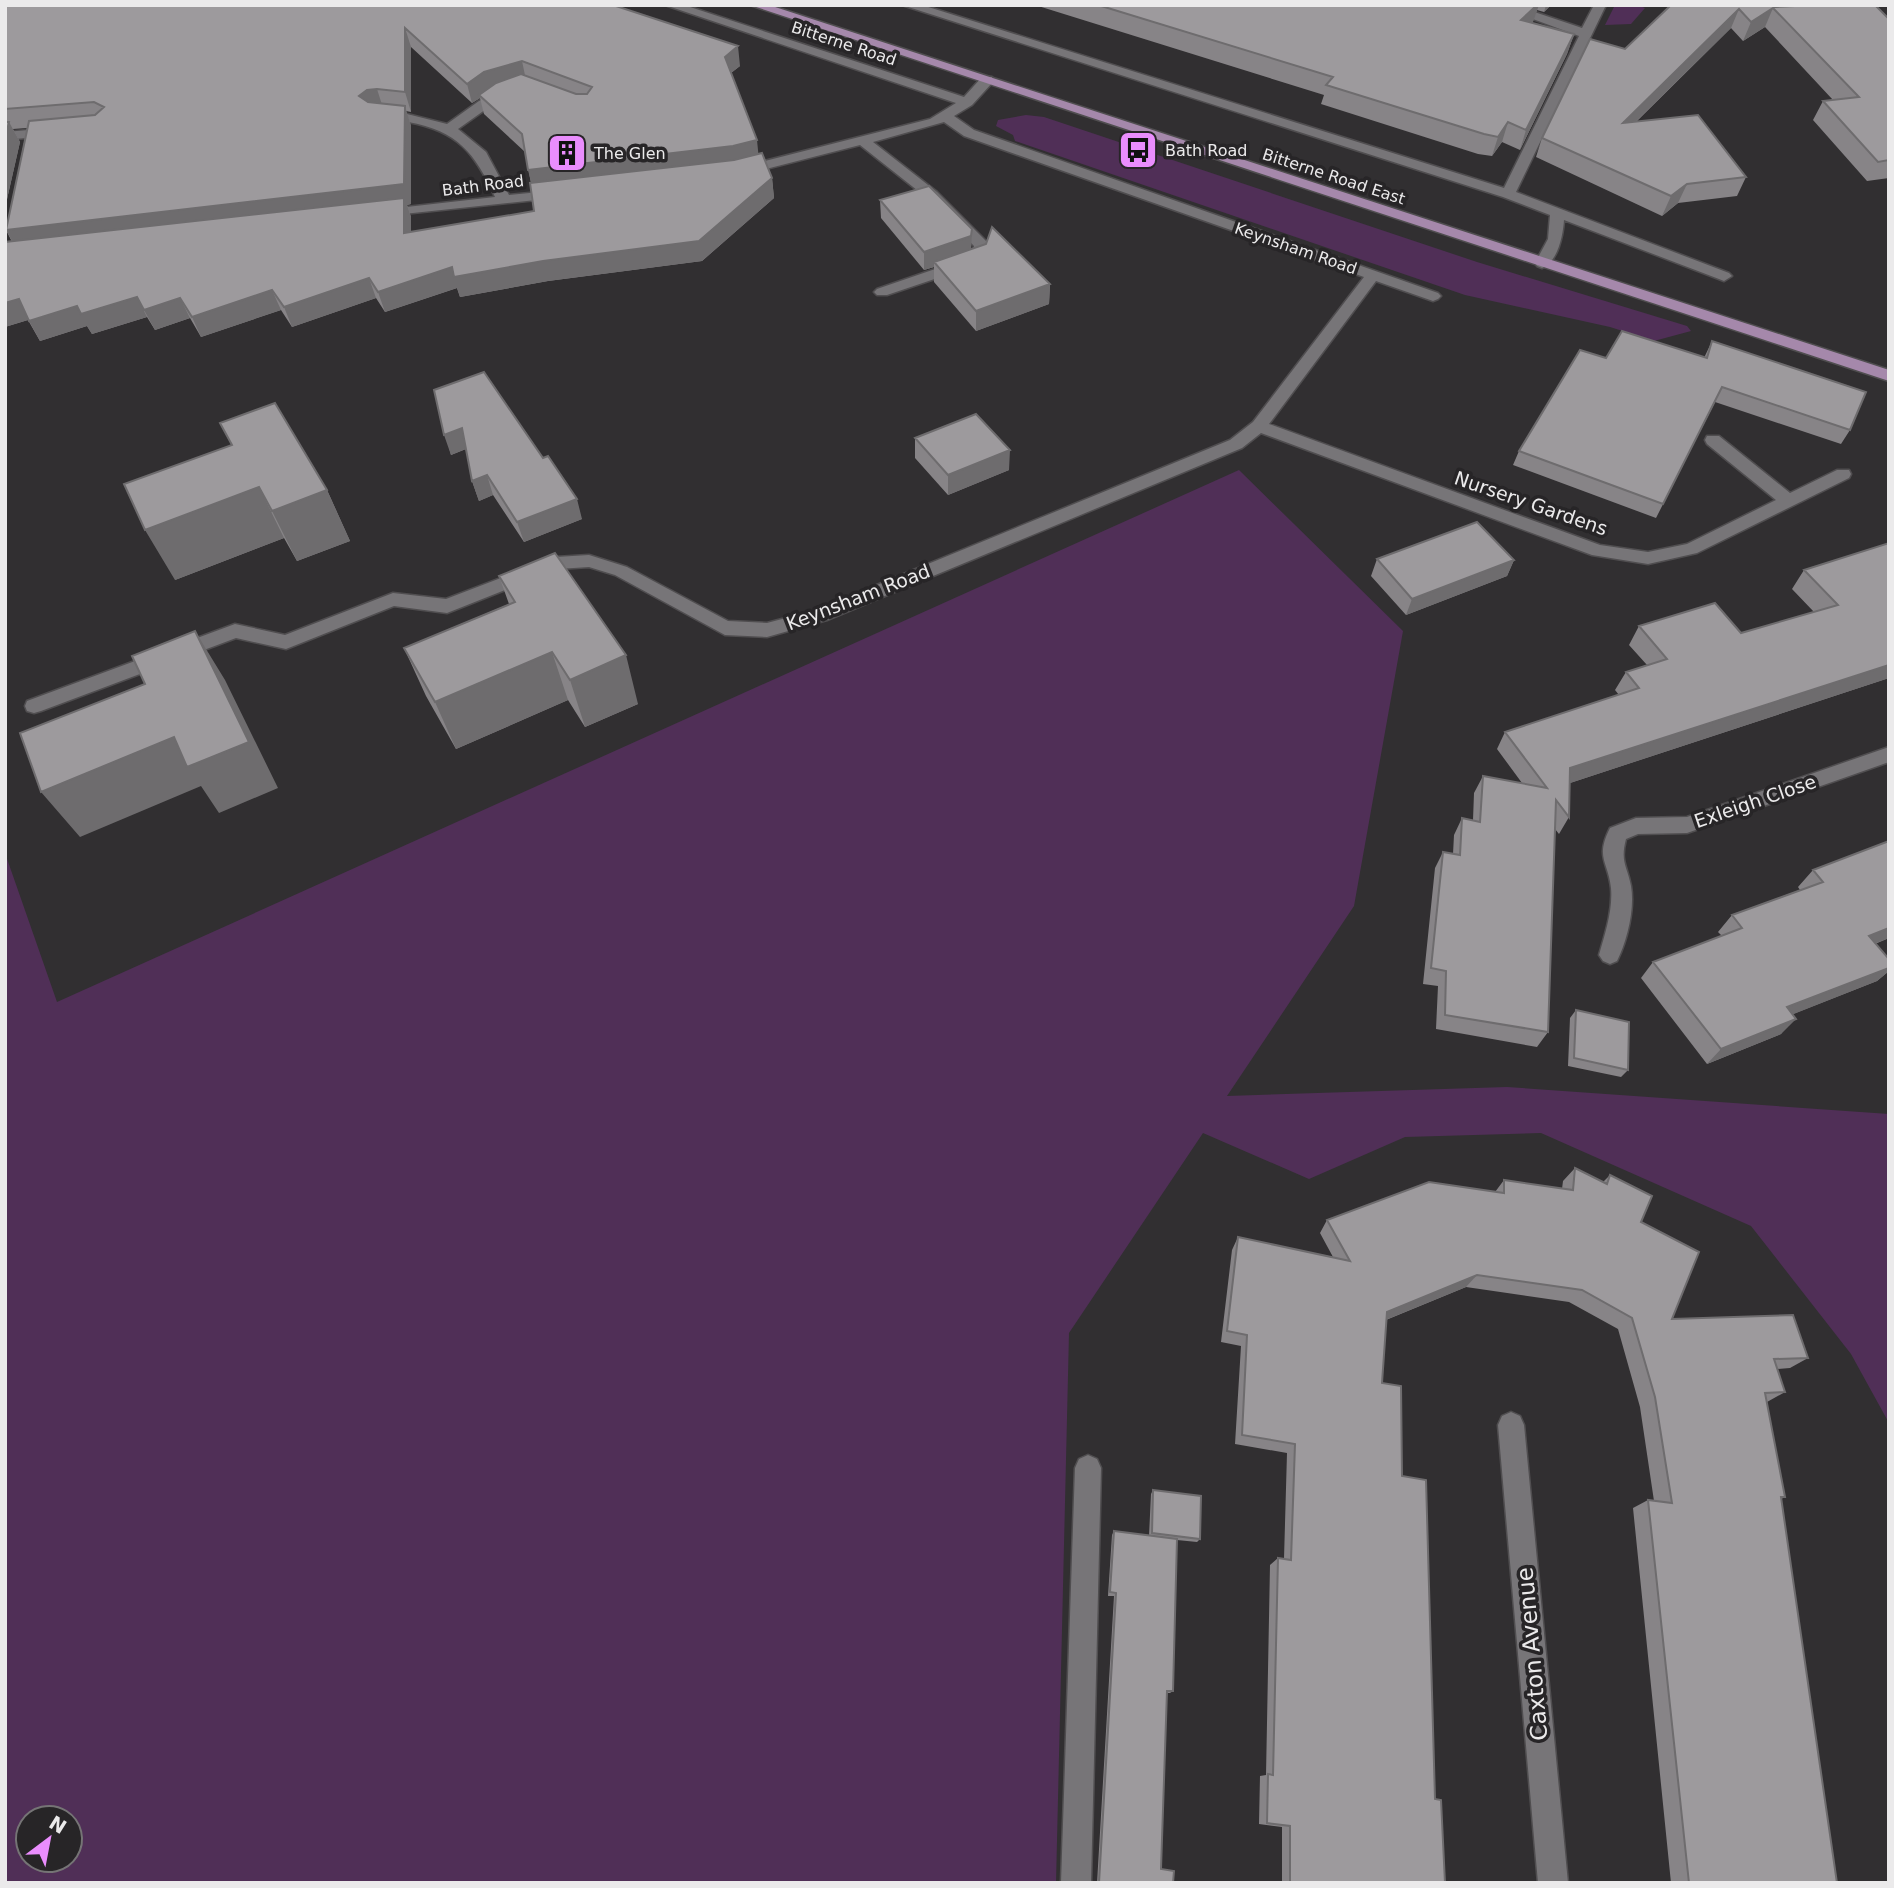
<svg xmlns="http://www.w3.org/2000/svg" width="1894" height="1888" viewBox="0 0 1894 1888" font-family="'DejaVu Sans',sans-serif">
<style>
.green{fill:#502f57;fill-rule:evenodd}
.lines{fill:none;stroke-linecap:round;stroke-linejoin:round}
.minor-casing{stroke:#504e50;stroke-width:3}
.major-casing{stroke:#504e50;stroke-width:3}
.minor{fill:#777578;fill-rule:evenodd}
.major{fill:#a588ab;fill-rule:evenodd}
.wall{fill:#878487;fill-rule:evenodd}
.shaded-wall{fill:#6e6c6e}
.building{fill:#9d9a9d;stroke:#6e6c6e;stroke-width:2}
.labels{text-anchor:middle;stroke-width:7;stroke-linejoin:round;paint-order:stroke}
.far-street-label{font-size:16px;fill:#ebeaeb;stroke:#272527}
.far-poi-label{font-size:16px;fill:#ebeaeb;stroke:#272527;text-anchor:start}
.street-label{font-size:19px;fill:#ebeaeb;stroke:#272527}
.near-street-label{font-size:23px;fill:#ebeaeb;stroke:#272527}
</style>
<rect width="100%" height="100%" fill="#312f31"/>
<path class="green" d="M1615,5H1637L1645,8L1631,24L1605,25Z
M1026,115L1044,117L1477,262L1687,326L1691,331L1654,341L1610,327L1465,295L1015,141L1013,135L996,126L998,120Z
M1239,470L1403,631L1354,906L1227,1096L1507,1087L1889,1114V1423L1851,1354L1751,1226L1541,1133L1405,1137L1309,1179L1203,1133L1069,1333L1056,1883H5V853L57,1002ZM70,1818V1860H28V1818Z"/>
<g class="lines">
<g class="minor-casing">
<path id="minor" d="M665,5H684L964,97L982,77H992V83L972,105L954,116L974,130L1438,293L1441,296L1438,299L1433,301L1376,281L1269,424L1600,545L1648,552L1687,544L1776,500L1707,444L1705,440L1707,436H1719L1790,493L1837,470H1849L1851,474L1849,478L1697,553L1648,564L1592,555L1261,433L1242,448L827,620L767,637L725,635L615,575L589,567L558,569L447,613L394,606L286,649L236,638L41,711L34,713L27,711L25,706L27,701L235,624L285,635L393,593L446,599L556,557L589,555L627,567L728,621L767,623L816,610L1230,440L1253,422L1364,277L964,136L944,122L873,142L937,192L987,242L989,245L985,262L887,295H877L874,292L877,289L973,256L974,246L927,198L860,145L738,176L731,172L733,169L930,119L956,103Z
M902,5H922L1504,188L1579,36L1495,5H1514L1582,28L1594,5H1606L1516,192L1729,273L1732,276L1724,281L1719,279L1564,220C1563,235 1558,262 1542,268L1537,266L1535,263L1548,239L1550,215L1503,197Z
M507,89L512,90V96L489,107L458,129L486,152L509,195L560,190L565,191V197L375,217L373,214L380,210L495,197C475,153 458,131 408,122C397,120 386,120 375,118V112L407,114L447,124L479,101Z
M52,128L57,129V135L5,140V132Z
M1889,747V762L1687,833L1638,834L1626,839C1620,862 1627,865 1631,886C1635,909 1627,941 1617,961L1610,964L1603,961L1599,955C1605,934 1613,910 1611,888C1608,861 1595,858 1610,828L1636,818L1687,817Z
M1511,1412L1520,1416L1524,1425L1568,1883H1538L1498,1425L1502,1416Z
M1088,1455L1097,1459L1101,1468L1091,1883H1061L1075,1468L1079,1459Z"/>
</g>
<g class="major-casing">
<path id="major" d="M750,5H769L1889,370V381Z"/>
</g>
<use href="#minor" class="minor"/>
<use href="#major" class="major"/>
</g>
<path class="wall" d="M5,5H613L740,66L731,73L758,153L772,178L774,198L702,261L548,281L460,297L457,288L385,312L376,298L292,327L281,310L201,337L190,318L155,330L147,317L92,334L87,326L40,341L28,320L5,327V242H12L6,230L27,128L13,129L20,142L5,208ZM411,47L472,103L480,98L484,114L525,152L531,183L534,211L411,232V217L407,205L411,204V126L406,111L411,112Z
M1035,5H1551L1544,12L1537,10L1532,23L1574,34L1567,54L1520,150L1502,142L1492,156L1478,154L1321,104L1324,95Z
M1671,5H1799L1798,6L1889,19V178L1867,181L1813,120L1823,101L1833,100L1765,27L1743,41L1731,28L1636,122L1746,177L1737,196L1678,203L1662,216L1536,157L1542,138L1625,49Z
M880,200L971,249L1050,284L1049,304L976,331L934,282V267L924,270L881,218Z
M1712,341L1850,430L1841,444L1715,402L1656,518L1513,465L1519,451L1606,358H1704Z
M434,390L582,519L524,542L493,495L479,501L472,481L466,449L451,455Z
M220,423L327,490L350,541L297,561L284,538L175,580L232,445Z
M915,438L1009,470L948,495L915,458Z
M1889,543V678L1570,783L1569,817L1559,834L1555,829L1548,1032L1537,1047L1436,1029L1438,986L1423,984L1435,868L1443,852L1453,854L1454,835L1462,818L1473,820L1474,793L1483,776L1522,783L1497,749L1505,732L1619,695L1615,690L1626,672L1647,665L1629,645L1639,626L1741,633L1814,612L1792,589L1804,570Z
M1377,559L1514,560L1507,576L1406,615L1371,576Z
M499,576L638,704L585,727L568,700L456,749L426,696L404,648L509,604Z
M1889,841V938L1875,944L1889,959V971L1877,981L1793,1014L1781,1034L1707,1064L1641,978L1653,962L1722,936L1718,932L1732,915L1800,890L1798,887L1813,870Z
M1576,1010L1628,1070L1621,1077L1568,1066L1570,1018Z
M1575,1168L1603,1182L1610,1175L1641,1222L1672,1319L1808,1358L1790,1368L1777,1369L1785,1392L1767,1402L1785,1497L1781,1499L1837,1883H1671L1633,1508L1648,1500L1654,1501L1640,1407L1618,1329L1569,1302L1466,1287L1386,1320L1382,1383L1402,1476L1435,1799L1445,1883H1282V1827L1259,1824L1260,1776L1266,1775L1270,1565L1278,1558L1284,1559L1287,1453L1235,1444L1241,1346L1221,1342L1232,1250L1238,1237L1333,1257L1320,1233L1327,1220L1495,1192L1504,1180L1562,1189L1563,1181Z
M1153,1490L1200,1539L1197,1542L1177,1540L1173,1691L1170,1693H1167L1161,1869L1173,1883H1097L1114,1596H1108L1112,1535L1114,1531L1149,1536L1151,1494Z"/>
<path class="shaded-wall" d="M1537,5H1539L1533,22L1515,39L1521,20Z
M1546,5H1551L1544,12Z
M1778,5H1799L1781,17L1774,9Z
M1773,8L1765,27L1743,41L1751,22Z
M1739,9L1731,28L1615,142L1623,123Z
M405,28L411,47V112L405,92Z
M1574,34L1567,54L1520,150L1526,130Z
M738,46L740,66L727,76L725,57Z
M522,61L526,80L479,95L480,98L472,103L467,84L484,72Z
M377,89L383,108L373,110L359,96L367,90Z
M405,106L411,126V204L407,205L411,217V253L17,250L6,230Z
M9,122L20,142L5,208V139Z
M1508,122L1502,142L1492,156L1498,137Z
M757,140L759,160L533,190L528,170Z
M772,178L774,198L702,261L548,281L460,297L457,288L385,312L378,292L452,267Z
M1687,184L1678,203L1662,216L1671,196Z
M972,229L971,254L934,262V267L924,270V252Z
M369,278L376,298L292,327L284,307Z
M1050,284L1049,304L976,331V311Z
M272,290L281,310L201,337L192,317Z
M137,297L147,317L92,334L87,326L40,341L29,321L77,306Z
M180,298L190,318L155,330L144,310Z
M19,299L31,319L5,327V303Z
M462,428L468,448L451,455L444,435Z
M1010,450L1009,470L948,495V475Z
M487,475L493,495L479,501L472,481Z
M259,487L284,538L175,580L145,530Z
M327,490L350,541L297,561L272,511Z
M577,499L582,519L524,542L517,522Z
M1514,560L1507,576L1406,615L1412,599Z
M195,631L225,680L278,788L219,813L201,786L80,837L41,792Z
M552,652L568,700L456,749L435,702Z
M626,655L638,704L585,727L570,680Z
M1889,665V678L1561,786L1570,768Z
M1889,928V938L1853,952L1869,936Z
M1889,968V971L1877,981L1771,1023L1787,1007Z
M1796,1019L1781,1034L1707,1064L1721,1049Z
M1477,1275L1466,1287L1378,1323L1387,1312Z"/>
<path class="building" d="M5,5H613L738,46L725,57L757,140L733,146L528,170L522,134L479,95L496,83L521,74L576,94H587L592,87L522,61L484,72L467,84L405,28V92L377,89L367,90L359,96L368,102L405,106L404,184L6,230L29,121L95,115L104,107L94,102L5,109Z
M1098,5H1537L1521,20L1574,34L1526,130L1508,122L1498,137L1484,134L1326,85L1333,77Z
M1671,5H1778L1775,7L1817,5H1875L1889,19V160L1878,162L1823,101L1859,97L1773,8L1751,22L1739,9L1623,123L1698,115L1746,177L1687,184L1671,196L1542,138L1590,39L1625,49Z
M5,122H9L5,139Z
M762,153L772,178L699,241L543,261L454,277L452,267L378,292L369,278L284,307L272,290L192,317L180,298L144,310L137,297L81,314L77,306L29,321L19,299L5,303V242L404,198V233L534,211L530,183L734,160Z
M929,186L972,229L971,236L924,252L880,200Z
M992,227L1050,284L976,311L934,262L986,244Z
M1622,331L1707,358L1712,341L1866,392L1850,430L1722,387L1663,504L1519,451L1580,350L1606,358Z
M484,372L543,458L548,456L577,499L517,522L487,475L472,481L462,428L444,435L434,390Z
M275,403L327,490L272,511L259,487L145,530L124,484L232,445L220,423Z
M976,414L1010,450L948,475L915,438Z
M1477,522L1514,560L1412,599L1377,559Z
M1889,543V665L1570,768L1569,817L1556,800L1548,1032L1445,1015L1446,971L1431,968L1443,852L1460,855L1462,818L1480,822L1483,776L1547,788L1505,732L1639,688L1626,672L1667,659L1639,626L1715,603L1741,633L1838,605L1804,570Z
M555,553L626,655L570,680L552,652L435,702L404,648L515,602L499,576Z
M195,631L249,742L187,767L174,737L41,792L20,733L145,684L132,656Z
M1889,841V928L1869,936L1889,959V968L1787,1007L1796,1019L1721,1049L1653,962L1742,928L1732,915L1823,882L1813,870Z
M1576,1010L1629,1022L1628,1070L1574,1058Z
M1575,1168L1607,1184L1610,1175L1652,1196L1641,1222L1699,1252L1672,1319L1793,1315L1808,1358L1774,1359L1785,1392L1765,1393L1785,1497H1781L1837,1883H1689L1648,1500L1672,1503L1655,1397L1632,1318L1582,1290L1477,1275L1387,1312L1382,1383L1401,1386L1402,1476L1426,1480L1435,1799L1441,1800L1445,1883H1290V1826L1267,1823L1268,1774L1273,1775L1278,1558L1291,1560L1295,1444L1242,1435L1247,1335L1227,1331L1238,1237L1350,1261L1327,1220L1429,1182L1504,1193V1180L1573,1190Z
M1153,1490L1201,1496L1200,1539L1152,1533Z
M1114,1531L1177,1539L1173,1691H1167L1161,1869L1174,1871L1173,1883H1099L1116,1593L1110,1592Z"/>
<defs>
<g id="bus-square" transform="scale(2.0125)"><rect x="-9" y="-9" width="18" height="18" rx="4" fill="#ea8dfd" stroke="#272527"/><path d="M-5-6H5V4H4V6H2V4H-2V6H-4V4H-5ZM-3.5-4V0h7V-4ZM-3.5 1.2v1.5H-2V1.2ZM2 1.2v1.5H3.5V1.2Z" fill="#111"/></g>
<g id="building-square" transform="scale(2.0125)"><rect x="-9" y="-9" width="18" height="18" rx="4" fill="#ea8dfd" stroke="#272527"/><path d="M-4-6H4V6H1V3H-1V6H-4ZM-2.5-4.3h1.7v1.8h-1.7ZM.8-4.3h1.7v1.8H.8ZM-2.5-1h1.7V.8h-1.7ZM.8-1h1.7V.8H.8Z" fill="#111"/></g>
</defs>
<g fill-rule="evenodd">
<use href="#bus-square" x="1138" y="150"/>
<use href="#building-square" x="567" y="153"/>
</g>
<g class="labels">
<g class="far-street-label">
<text transform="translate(844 43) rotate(18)" y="6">Bitterne Road</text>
<text transform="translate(1334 176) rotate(18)" y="6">Bitterne Road East</text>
<text transform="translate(483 185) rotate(-7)" y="6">Bath Road</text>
<text transform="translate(1296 248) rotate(19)" y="6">Keynsham Road</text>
</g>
<g class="far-poi-label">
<text x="1165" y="156">Bath Road</text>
<text x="594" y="159">The Glen</text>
</g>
<g class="street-label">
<text transform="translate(1531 503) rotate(19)" y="7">Nursery Gardens</text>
<text transform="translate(858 597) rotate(-21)" y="7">Keynsham Road</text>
<text transform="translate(1755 801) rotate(-19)" y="7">Exleigh Close</text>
</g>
<g class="near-street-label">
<text transform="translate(1532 1654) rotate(-95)" y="8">Caxton Avenue</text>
</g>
</g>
<rect width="1894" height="1888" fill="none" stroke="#ebeaeb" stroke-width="14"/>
<g transform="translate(49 1839) rotate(32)"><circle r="33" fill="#272527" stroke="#757475" stroke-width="2"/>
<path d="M0-5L12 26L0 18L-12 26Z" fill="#ea8dfd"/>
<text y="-10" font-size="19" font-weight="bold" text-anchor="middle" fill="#ebeaeb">N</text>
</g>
</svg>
